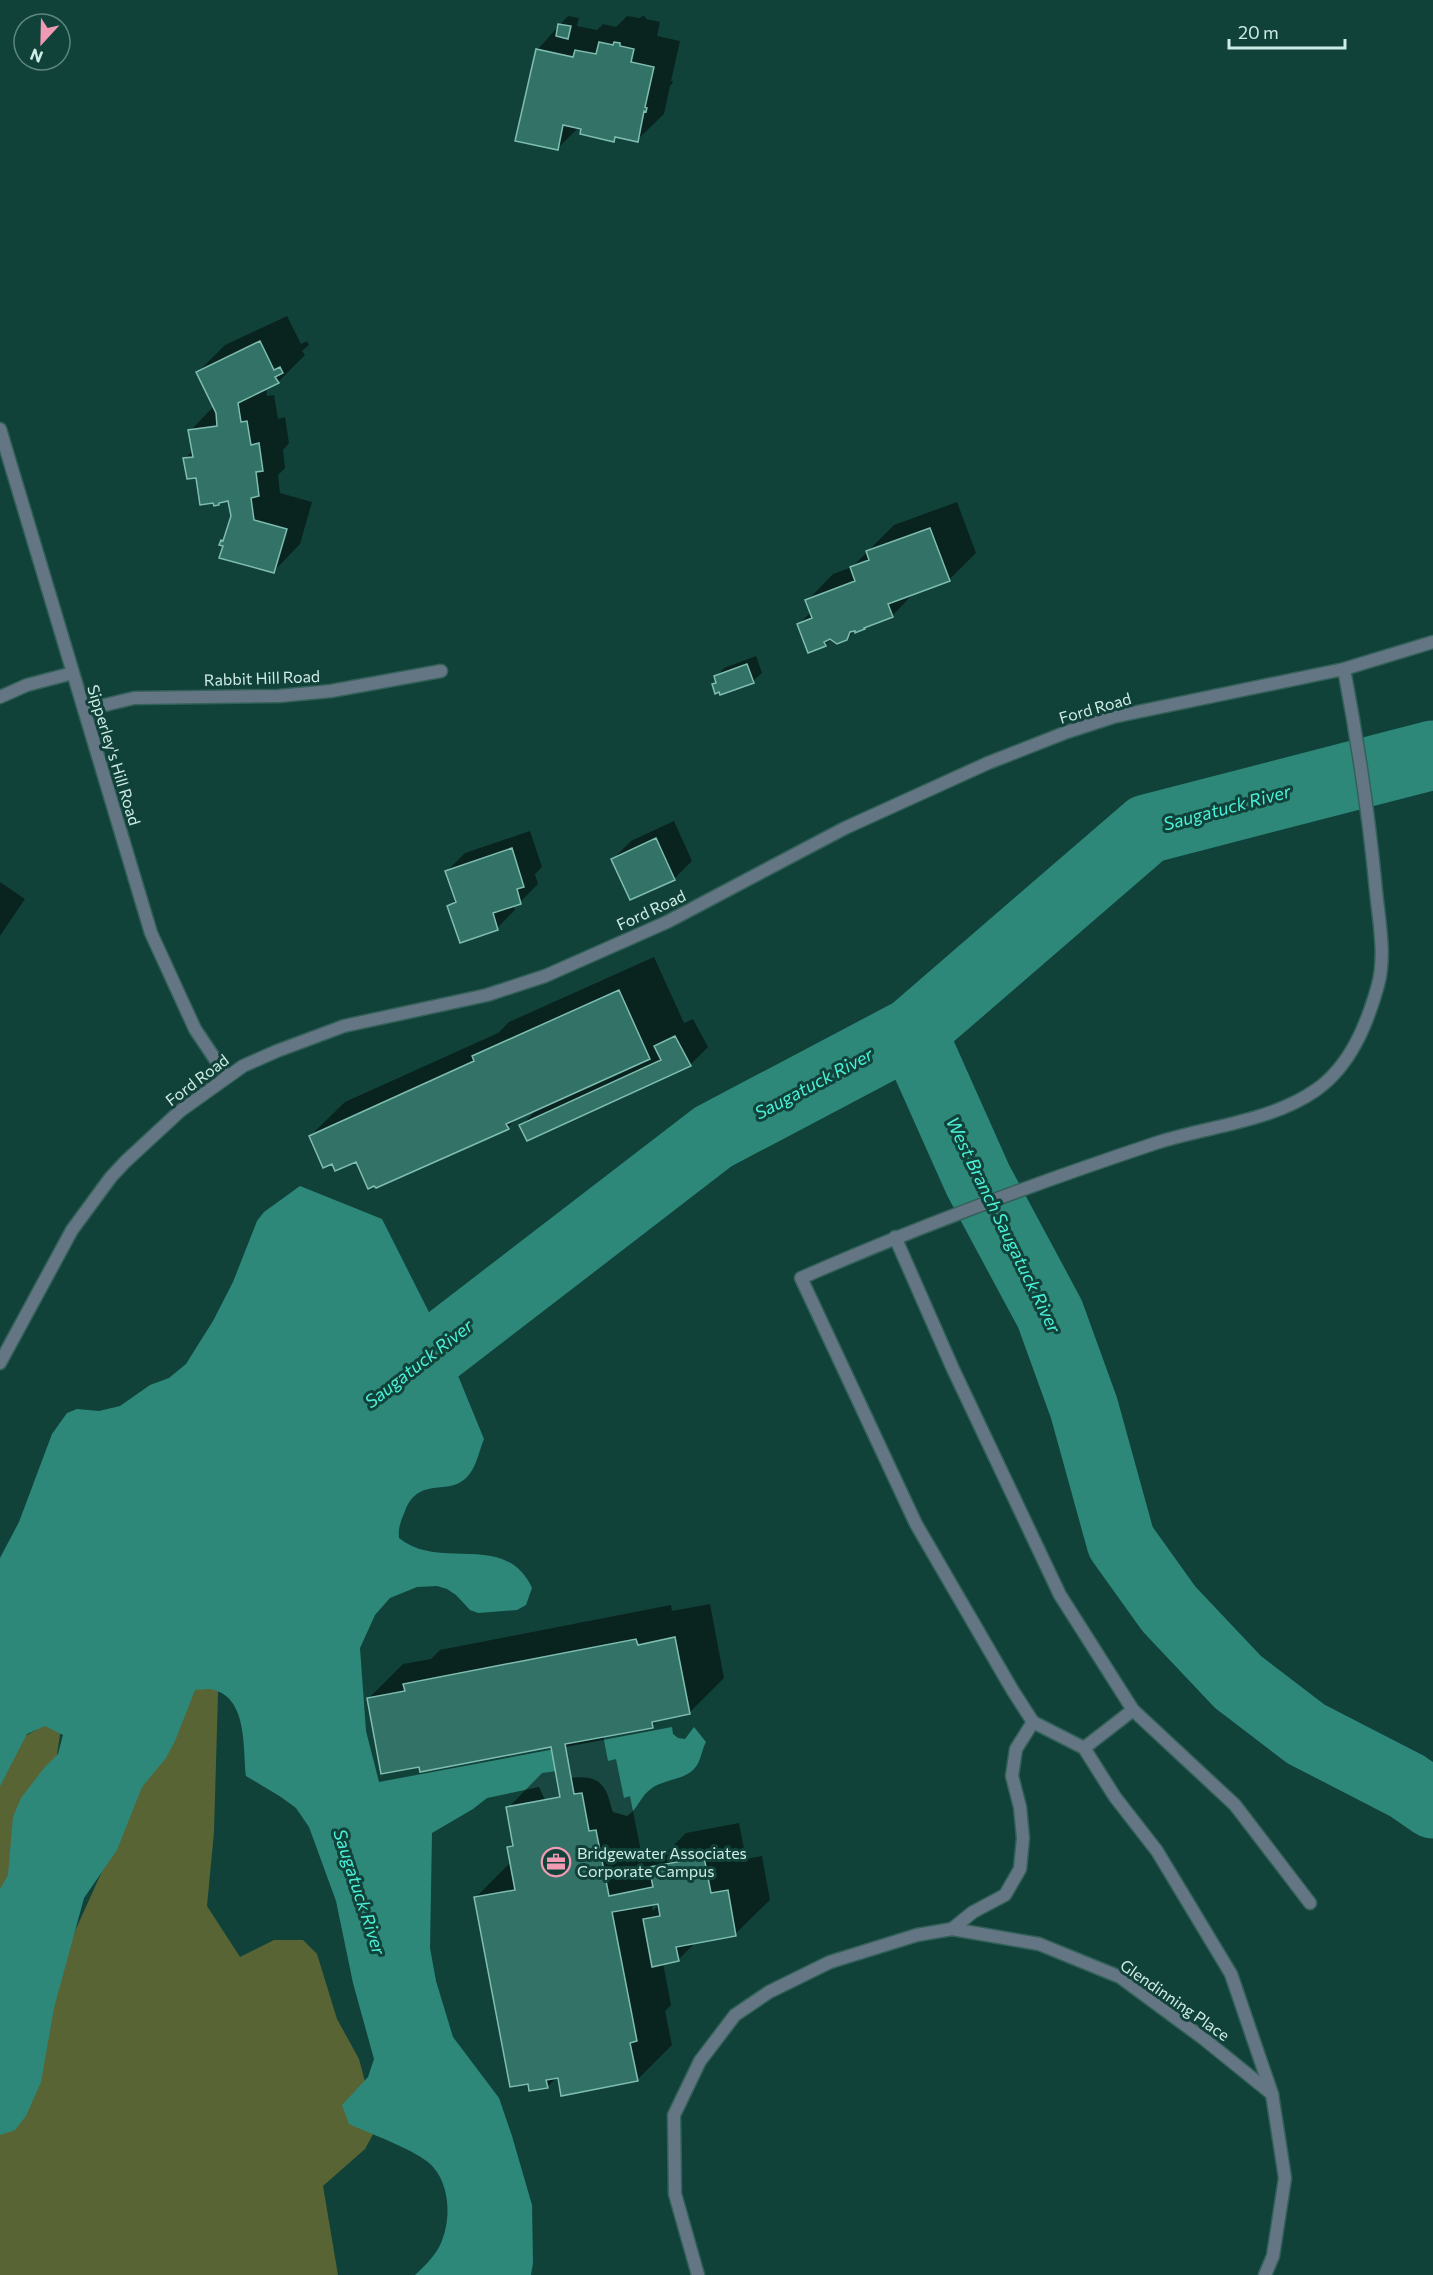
<svg xmlns="http://www.w3.org/2000/svg" width="1433" height="2275" viewBox="0 0 1433 2275" font-family="Commissioner,sans-serif">
<style>
.green{fill:#586434}
.water{fill:#2d887a}
.shadow{fill:#0007;fill-rule:evenodd}
.lines{fill:none;stroke-linecap:round;stroke-linejoin:round}
.river{stroke:#2d887a;stroke-width:69}
.building{fill:#337267;stroke:#7fbdb1;stroke-width:1.5}
.service-casing{stroke:#336159;stroke-width:15}
.minor-casing{stroke:#336159;stroke-width:15}
.service{stroke:#647684;stroke-width:12}
.minor{stroke:#647684;stroke-width:12}
.labels{text-anchor:middle;stroke-width:6;stroke-linejoin:round;paint-order:stroke}
.street-label{font-size:16px;fill:#ceece6;stroke:#11423a}
.poi-label{font-size:16px;fill:#ceece6;stroke:#11423a;text-anchor:start}
.water-label{font-size:18px;font-style:italic;fill:#4bf1d8;stroke:#11423a}
</style>
<rect width="100%" height="100%" fill="#11423a"/>
<path class="green" d="M219,1659L214,1832L207,1906L240,1957L274,1940H303L317,1954L337,2019L359,2059L377,2127L365,2149L323,2186L338,2275H0V2070L32,2026L181,1697Z
M63,1714L54,1775L0,1917V1751Z"/>
<path class="water" d="M300,1186L382,1219L445,1344L484,1439C479,1451 476,1468 467,1477C448,1497 419,1475 405,1511C401,1521 398,1527 399,1538C441,1572 505,1530 532,1588L526,1605L517,1610L478,1613L470,1610L456,1595L447,1589L437,1586L417,1587L390,1598L375,1615L360,1648L366,1731L379,1782L672,1727L673,1734L678,1738L685,1739L694,1727L706,1742C701,1751 701,1764 692,1771C681,1780 663,1780 652,1788C641,1795 638,1809 627,1816L613,1812C610,1805 609,1795 604,1788C594,1772 572,1778 558,1780L560,1797L545,1800L539,1787L487,1798L473,1809L432,1833L430,1948L436,1981L453,2037L499,2098L512,2136L532,2205L533,2263L531,2275H415C424,2267 436,2255 441,2243C452,2218 450,2180 428,2162C410,2148 371,2134 349,2124L342,2105L368,2077L374,2059L353,1983L336,1901L309,1827L296,1808L281,1797L246,1776C243,1750 248,1699 214,1690C209,1688 201,1690 195,1690L175,1741L166,1758L142,1787L117,1850L84,1898L54,2008L41,2082L26,2116L15,2130L0,2135V1889L8,1875L13,1817L21,1798L44,1768L58,1754L63,1735L45,1726L27,1734L0,1786V1558L19,1522L52,1434L67,1413L77,1409L99,1411L120,1406L150,1385L169,1378L186,1364L213,1321L233,1282L257,1221L264,1212Z"/>
<path class="shadow" d="M568,16L579,18L577,26L597,30L603,24L616,27L627,16L640,18L642,16L646,17V19L660,22L657,36L680,41L671,81H673L672,84L670,86L664,114L637,140L617,136L613,140L579,127L557,149L537,50Z
M287,316L301,344L307,341L309,345L302,351L305,355L278,382L266,387L267,396L274,395L278,419L285,417L289,443L283,450L285,468L278,475L280,493L312,502L300,544L274,571L221,544L226,537L232,517L229,500L215,502L185,459L193,450L190,431L214,406L198,372L225,345Z
M957,502L976,553L949,580L915,592L892,616L867,625L864,628L856,629L847,639L832,638L825,645L799,624L811,612L807,601L833,574L852,567L894,525Z
M756,656L762,673L753,681L713,685L717,681L716,677L724,668Z
M674,821L692,861L674,879L613,859L631,841Z
M530,831L542,867L535,874L538,884L520,902L513,905L515,910L497,928L449,906L456,899L447,871L465,853Z
M0,882L25,899L0,936Z
M654,957L684,1023L693,1019L708,1047L690,1065L521,1126L539,1107L519,1116L508,1127L357,1160L333,1162L310,1136L345,1102L498,1033L509,1022Z
M710,1604L724,1678L689,1713L659,1719L652,1726L603,1735L608,1761L616,1759L624,1798L630,1796L643,1862L660,1859L686,1833L739,1823L746,1859L762,1856L770,1900L735,1934L696,1942L678,1960L663,1963L671,2005L665,2011L672,2045L637,2080L559,2075L547,2087L475,1898L510,1863L508,1847L514,1842L508,1808L542,1773L557,1771L552,1745L420,1766L368,1699L403,1664L431,1659L440,1650L671,1605L672,1611ZM659,1902V1905L653,1911L651,1903Z"/>
<g class="lines">
<path class="river" d="M912,1032L978,1180L1050,1314L1084,1408L1121,1542L1169,1609L1238,1682L1306,1734L1407,1786L1433,1804
M370,1401L713,1137L912,1032L1147,829L1433,755"/>
</g>
<path class="building" d="M558,24L571,26L568,39L556,36Z
M599,42L613,45L614,42L620,43V46L634,49L631,62L654,67L645,107L647,108L646,112L644,111L638,142L615,137L614,142L580,134L581,129L563,125L558,150L515,141L536,49L573,57L575,50L596,54Z
M260,341L274,370L280,367L283,373L275,377L279,383L238,403L241,422L247,421L251,445L259,443L263,471L256,472L259,496L251,498L254,520L287,529L274,573L219,558L223,546L219,545L221,540L223,541L231,516L228,501L219,503V505L214,506L213,503L200,505L196,478L187,479L183,458L193,457L188,430L217,426L216,413L196,372Z
M930,528L950,581L888,604L893,617L864,628L865,629L855,633V631L850,632L847,640L837,644L830,639L824,642L826,646L808,653L797,624L812,618L805,600L855,581L850,567L869,560L866,551Z
M747,664L754,683L720,695L719,692L715,694L712,684L716,683L714,676Z
M656,838L675,880L630,900L611,859Z
M512,848L524,887L517,889L521,904L493,913L498,930L460,943L447,906L456,902L445,871Z
M619,990L650,1059L506,1124L509,1129L376,1188L374,1186L368,1189L356,1162L335,1171L332,1164L323,1168L309,1136L474,1061L472,1056Z
M675,1036L691,1066L527,1141L519,1125L661,1060L654,1046Z
M675,1637L690,1714L652,1722L653,1728L565,1744L574,1794L582,1793L589,1831L596,1830L609,1896L653,1887L649,1867L704,1857L711,1893L728,1890L736,1936L676,1947L679,1961L652,1967L643,1919L660,1916L658,1904L612,1912L637,2041L630,2043L638,2081L561,2096L558,2078L546,2080L548,2088L529,2091L528,2084L510,2087L474,1897L515,1890L507,1847L513,1846L506,1807L560,1797L551,1747L420,1772L419,1767L381,1774L367,1698L405,1691L403,1684L636,1639L638,1645Z"/>
<g class="lines">
<g class="service-casing">
<path id="service" d="M895,1237L953,1369L1060,1595L1133,1710L1235,1805L1310,1903
M1084,1748L1133,1710
M952,1929L973,1912L1005,1895L1020,1869L1023,1838L1020,1807L1012,1776L1016,1749L1033,1722
M1272,2094L1231,1974L1157,1851L1115,1797L1084,1748L1033,1722L1013,1691L916,1524L801,1278C917,1227 1036,1183 1156,1143C1208,1126 1270,1122 1316,1090C1350,1066 1367,1025 1378,985C1386,956 1379,921 1376,891C1369,816 1358,743 1344,669"/>
</g>
<g class="minor-casing">
<path id="minor" d="M0,429L151,933L195,1029L227,1077
M0,697L27,685L73,673
M84,710L134,698L279,696L331,691L441,671
M0,1363L72,1230L111,1177L125,1162L180,1111L243,1066L277,1051L344,1026L487,995L545,976L667,922L845,828L988,763L1067,732L1113,717L1344,669L1433,642
M698,2275L675,2194L674,2115L700,2061L735,2015L769,1992L830,1962L917,1935L952,1929L1039,1944L1120,1977L1204,2039L1272,2094L1285,2178L1273,2256L1265,2275"/>
</g>
<use href="#service" class="service"/>
<use href="#minor" class="minor"/>
</g>
<defs>
<g id="office-ring" transform="scale(1.5)"><circle r="9.5" fill="#11423a" stroke="#f19ab4" stroke-width="1.5"/><path d="M-6-3h4V-5.5h4V-3h4V5H-6ZM-1-4.5V-3h2v-1.5ZM-6 0V1H6V0Z" fill="#f19ab4"/></g>
</defs>
<g fill-rule="evenodd">
<use href="#office-ring" x="556" y="1862"/>
</g>
<g class="labels">
<g class="street-label">
<text transform="translate(262 678) rotate(-2)" y="6">Rabbit Hill Road</text>
<text transform="translate(1095 708) rotate(-16)" y="6">Ford Road</text>
<text transform="translate(114 755) rotate(73)" y="6">Sipperley's Hill Road</text>
<text transform="translate(651 910) rotate(-25)" y="6">Ford Road</text>
<text transform="translate(197 1080) rotate(-37)" y="6">Ford Road</text>
<text transform="translate(1175 2000) rotate(35)" y="6">Glendinning Place</text>
</g>
<g class="poi-label">
<text x="577" y="1859">Bridgewater Associates<tspan x="577" dy="18">Corporate Campus</tspan></text>
</g>
<g class="water-label">
<text transform="translate(1227 808) rotate(-15)" y="6">Saugatuck River</text>
<text transform="translate(814 1084) rotate(-28)" y="6">Saugatuck River</text>
<text transform="translate(1003 1225) rotate(64)" y="6">West Branch Saugatuck River</text>
<text transform="translate(419 1364) rotate(-38)" y="6">Saugatuck River</text>
<text transform="translate(359 1892) rotate(72)" y="6">Saugatuck River</text>
</g>
</g>
<g transform="translate(42 42) rotate(202)"><circle r="28" fill="#11423a" stroke="#5d867f" stroke-width="1.5"/>
<path d="M0-4.5L10 22L0 15L-10 22Z" fill="#f19ab4"/>
<text y="-9" font-size="16" font-weight="bold" text-anchor="middle" fill="#ceece6">N</text>
</g>
<path d="M1229 39v9h116v-9" fill="none" stroke="#ceece6" stroke-width="3"/>
<text x="1238" y="39" font-size="18" fill="#ceece6" stroke="#11423a" stroke-width="4.5" paint-order="stroke">20 m</text>
</svg>
